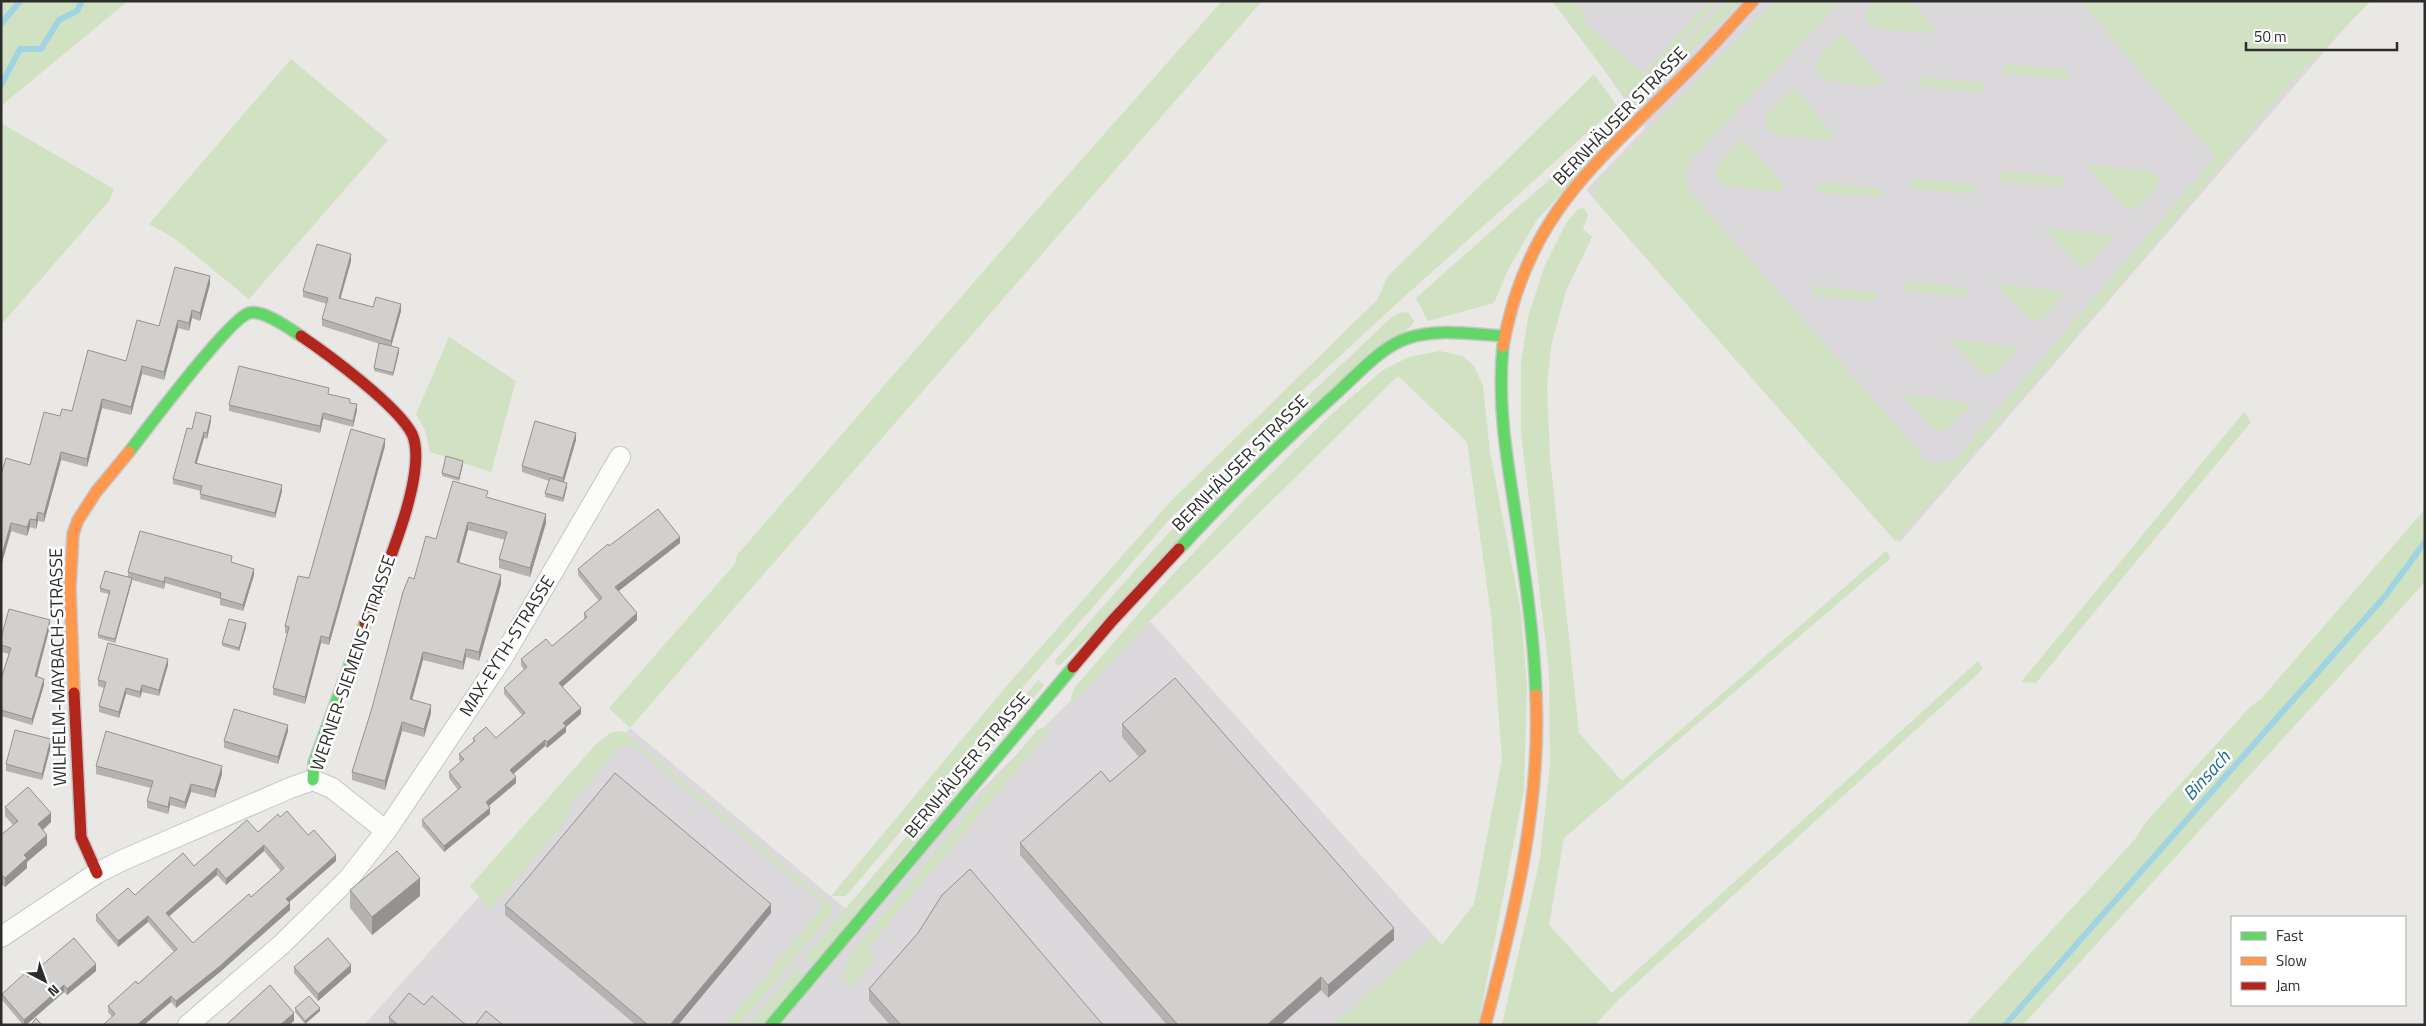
<svg xmlns="http://www.w3.org/2000/svg" width="2426" height="1026" viewBox="0 0 2426 1026" font-family="'Titillium Web',sans-serif">
<style>
.industrial{fill:#dbd9db}
.green{fill:#d0e2c2}
.lines{fill:none;stroke-linecap:round;stroke-linejoin:round}
.stream{stroke:#a1d4e3;stroke-width:6}
.street-casing{stroke:#c7c6c7;stroke-width:22}
.fast-casing{stroke:#c7c6c7;stroke-width:14}
.slow-casing{stroke:#c7c6c7;stroke-width:14}
.jam-casing{stroke:#c7c6c7;stroke-width:14}
.street{stroke:#fcfcfb;stroke-width:20}
.fast{stroke:#63d668;stroke-width:11}
.slow{stroke:#ff974d;stroke-width:11}
.jam{stroke:#b3261e;stroke-width:11}
.wall{fill:#b5b3b1;fill-rule:evenodd}
.shaded-wall{fill:#939290}
.building{fill:#d2d0ce;stroke:#939290;fill-rule:evenodd}
.labels{text-anchor:middle;stroke-width:5;stroke-linejoin:round;paint-order:stroke}
.street-label{font-size:18px;fill:#2d2d2d;stroke:#fff}
.water-label{font-size:19px;font-style:italic;fill:#1e6d91;stroke:#fff}
</style>
<rect width="100%" height="100%" fill="#eae8e5"/>
<path class="industrial" d="M1555,1H2368L1900,542L1586,190L1645,128Z
M1150,621L1442,945L1365,1025H364L630,728L859,920L903,868Z"/>
<path class="green" d="M1,1H128L1,106Z
M1222,1H1262L630,728L609,708L735,564L737,555L1021,228Z
M1552,1H1573L1588,15L1583,21L1643,75L1708,1H1717L1698,24L1625,97Z
M1725,1H1741L1636,105L1631,101Z
M1775,1H1841L1690,161L1685,179L1687,188L1927,461C1940,465 1946,464 1958,456L2215,157L2080,1H2371L2284,90L2145,257L1896,542L1594,199L1599,181Z
M1874,1H1912L1935,29L1929,33C1911,31 1843,34 1874,1Z
M1843,34L1884,82L1881,86L1826,81L1817,75C1813,58 1832,45 1843,34Z
M291,59L388,140L249,299L174,238L149,224Z
M2006,64L2066,70L2070,75L2066,79L2006,73L2003,69Z
M1594,74L1617,106L1393,307L1250,439L1171,518L1029,680L846,896H831L1015,676L1170,502L1377,300L1388,276Z
M1921,77L1981,83L1985,88L1981,92L1921,86L1918,81Z
M1794,87L1834,135L1828,140L1775,134L1767,128L1766,116Z
M1616,120L1622,128L1536,221L1509,268L1494,303L1428,321L1416,298Z
M1,123L114,189L109,201L1,325Z
M1743,139L1785,186L1784,189L1779,192L1719,184C1707,168 1732,150 1743,139Z
M2085,165L2153,171L2159,180C2156,191 2141,209 2129,210L2124,207Z
M2002,171L2062,177L2065,182L2061,186L2002,181L1999,175Z
M1913,179L1973,185L1976,190L1972,194L1913,189L1910,184Z
M1820,182L1879,189L1883,193L1879,197L1819,192L1816,187Z
M1584,208L1588,215L1583,229L1592,237L1566,291L1552,342L1547,385L1550,457L1579,733L1622,781L1886,551L1891,558L1564,838L1549,925L1612,993L1978,661L1983,669L1618,1000L1595,1025H1502L1540,859L1550,763L1549,673L1521,433V363L1528,317L1545,265L1566,223L1578,209Z
M2044,228L2114,236L2091,263L2080,266Z
M1908,281L1966,288L1969,293L1965,297L1906,290L1904,286Z
M1996,284L2066,292L2043,319L2032,321Z
M1814,286L1874,292L1877,297L1873,301L1814,296L1811,291Z
M1402,312L1409,313L1414,321L1412,325L1059,666L1055,663L1056,659L1165,537L1247,453L1392,317Z
M449,337L516,381L491,472L430,452L425,430L416,414Z
M1949,339L2018,347L1995,374L1985,376Z
M1440,351L1462,356L1474,366L1483,386L1490,452L1521,612L1527,688L1524,790L1478,1025H1333L1433,936L1442,945L1474,904L1502,759L1491,615L1467,442L1398,376L1150,621L1072,704L1071,697L1075,687L1172,575L1244,500L1335,411L1383,370L1409,357Z
M1901,394L1972,403L1947,429L1937,432Z
M2244,412L2251,422L2036,683L2021,682Z
M2425,509V582L2023,1025H1965L2136,838L2145,823L2251,706L2261,699Z
M1038,680L1044,685L813,966L804,958Z
M1047,726L1053,727L867,949L875,959L851,986L843,977L849,955L1037,730Z
M618,731L624,732L832,906V914L739,1025H725L824,905L634,746L620,747L572,802L566,820L490,910L470,886L596,744L610,733Z
M796,968L805,976L765,1025H748Z"/>
<g class="lines">
<path class="stream" d="M1,24L20,1
M1,85L20,49H41L59,20L77,11L82,1
M2005,1025L2386,595L2425,542"/>
<g class="street-casing">
<path id="street" d="M1,937L97,873L123,860L290,788L313,780L332,788L386,831
M188,1025L281,945L349,878L386,831L503,657L620,457"/>
</g>
<g class="fast-casing">
<path id="fast" d="M1503,346C1497,404 1507,460 1516,517C1525,576 1534,635 1536,695
M129,452C146,430 230,318 249,313C263,309 290,329 301,336
M1179,549C1230,494 1283,441 1339,391C1360,372 1381,347 1408,338C1437,328 1473,334 1503,336
M313,780L314,763L365,623
M771,1025L1073,667"/>
</g>
<g class="slow-casing">
<path id="slow" d="M1503,346C1526,218 1593,166 1680,79C1706,54 1729,27 1753,1
M74,693L70,589L73,534L78,520L96,492L129,452
M1485,1025C1514,917 1541,807 1536,695"/>
</g>
<g class="jam-casing">
<path id="jam" d="M301,336C329,355 398,406 412,434C430,473 380,582 365,623
M1073,667L1112,621L1179,549
M74,693L81,837L97,873"/>
</g>
<use href="#street" class="street"/>
<use href="#fast" class="fast"/>
<use href="#slow" class="slow"/>
<use href="#jam" class="jam"/>
</g>
<path class="wall" d="M351,261L340,298L373,307L401,311L391,346L399,352L393,376L374,371V368L380,344L322,326V319L327,304L303,297V291Z
M210,284L200,321L192,318L189,331L178,328L164,380L142,374L131,415L102,408L87,467L61,460L44,522L38,521L36,529L30,527L27,536L11,531L1,566V474L30,465L60,416L72,411L126,361L159,326Z
M329,394L357,410L353,427L323,419L320,433L229,411V405Z
M211,421L207,439L204,438L197,463L282,491L275,518L200,499L201,491L173,484V479L192,429Z
M576,440L563,482L567,487L563,502L545,497V493L549,481L522,472V466Z
M385,446L329,645L321,643L305,704L273,695V688L288,634L285,633V626L309,578Z
M463,464L459,481L442,476V473Z
M488,497L546,523L530,577L499,568V559L505,540L468,530L459,562L501,584L479,661L466,657L463,670L423,660L412,699L431,713L424,737L402,731L385,790L352,780V772L414,579L436,539Z
M680,543L618,591L637,620L562,687L581,714L566,727V732L547,748L545,746L513,774L516,783L489,806L490,814L444,852L422,826V820L458,790L449,778V772L461,762L459,760V754L473,742V738H496L522,715L504,694V688L524,670L521,665V659L552,646L584,619V613L599,601L578,575V569L609,546Z
M232,563L254,575L243,611L220,605V599L165,583L164,589L132,580L115,643L98,638V635L109,594L100,592V588L128,577V572Z
M50,626L37,677L44,685L32,725L1,716V679L9,654L1,652V638Z
M246,627L239,651L222,646V643Z
M168,665L159,696L142,692L140,698L126,694L119,718L99,712V706L104,688L98,686V680Z
M1122,724L1394,940L1328,998L1321,990L1281,1025H1167L1020,855V843L1110,782L1139,757L1122,737Z
M288,731L278,764L224,748V741Z
M51,746L42,780L6,771V764Z
M96,766L222,774L215,798L191,792L185,809L170,805L168,814L147,808V801L151,788L96,774Z
M5,807L51,822L43,830L47,845L27,862V868L5,887L2,885L1,835L13,825L5,816Z
M280,817L308,835L336,861L289,902L290,910L220,972L176,1008L171,1002L112,1017L108,1012V1006L138,984L174,952L148,922L118,947L96,921V915L194,866L258,832ZM264,851L281,871L251,897L193,943L169,916L217,875L226,885Z
M350,890L420,896L372,935L350,908Z
M505,905L771,913L678,1025H636L505,915Z
M294,967L351,972L318,1001L294,973Z
M96,971L67,995L64,992L26,1025H23L2,1000V994L28,977Z
M869,989L1103,1025H890L869,1001Z
M424,1005L466,1025H389V1017Z
M295,1008L320,1011L305,1024L295,1012Z"/>
<path class="shaded-wall" d="M351,254V261L339,304V298Z
M210,276V284L200,321V313Z
M401,304V311L391,347V341Z
M192,310V318L189,331V323Z
M178,320V328L164,380V372Z
M399,348V352L393,376V373Z
M142,366V374L131,415V407Z
M102,399V408L87,467V459Z
M357,404V410L353,427V421Z
M323,413V419L320,433V426Z
M211,416V421L207,439V433Z
M204,432V438L195,468V463Z
M576,433V440L563,485V478Z
M385,439V446L329,645V638Z
M61,452V460L44,522V514Z
M463,461V464L459,481V478Z
M567,483V487L563,502V498Z
M282,485V491L275,518V513Z
M38,512V521L36,529V520Z
M546,514V523L530,577V568Z
M30,519V527L27,536V527Z
M468,522V530L457,570V562Z
M11,523V531L1,566V558Z
M680,537V543L615,594V587Z
M254,569V575L243,611V605Z
M501,575V584L479,661V652Z
M165,577V583L164,589V582Z
M132,578V581L115,643V639Z
M637,613V620L559,690V683Z
M50,620V626L35,683V676Z
M246,623V627L239,651V648Z
M321,636V643L305,704V697Z
M466,649V657L463,670V662Z
M423,652V660L410,707V699Z
M168,659V665L159,696V690Z
M44,679V685L32,725V719Z
M142,685V692L140,698V692Z
M126,688V694L119,718V712Z
M431,705V713L424,737V729Z
M581,708V714L566,727V732L547,748V742L563,723Z
M402,722V731L385,790V781Z
M288,725V731L278,764V757Z
M51,739V746L42,780V774Z
M545,740V746L510,777V770Z
M222,766V774L215,798V790Z
M516,777V783L486,808V802Z
M191,784V792L185,809V802Z
M170,797V805L168,814V807Z
M490,808V814L444,852V846Z
M51,813V822L38,834V824Z
M47,835V845L27,862V868L5,887V878L24,855Z
M264,845V851L226,885V879Z
M336,855V861L286,905V899Z
M217,868V875L166,919V913Z
M2,875V885L1,886V876Z
M420,878V896L372,935V917Z
M290,903V910L220,972L176,1008V1001Z
M771,904V913L678,1025H670Z
M148,916V922L118,947V941Z
M1394,928V940L1328,998V985Z
M96,964V971L67,995V989Z
M351,965V972L318,1001V994Z
M1321,977V990L1281,1025H1267Z
M64,985V992L26,1025H24V1020Z
M171,996V1002L144,1025H137Z
M320,1008V1011L305,1024V1021Z
M294,1013V1021L289,1025H280Z"/>
<path class="building" d="M317,244L351,254L339,298L373,307L376,297L401,304L391,341L322,319L328,298L303,291Z
M175,267L210,276L200,313L192,310L189,323L178,320L164,372L142,366L131,407L102,399L87,459L61,452L44,514L38,512L36,520L30,519L27,527L11,523L1,558V474L6,458L30,465L44,412L60,416L62,409L72,411L88,350L126,361L137,320L159,326Z
M379,343L399,348L393,373L374,368Z
M239,366L329,388L328,394L350,399V403L357,404L353,421L323,413L320,426L229,405Z
M196,412L211,416L207,433L204,432L195,463L282,485L275,513L200,494L202,486L173,479L187,428L192,429Z
M535,421L576,433L563,478L522,466Z
M351,429L385,439L329,638L321,636L305,697L273,688L289,627L285,626L298,576L309,578Z
M446,456L463,461L459,478L442,473Z
M550,478L567,483L563,498L545,493Z
M453,481L488,491L486,497L546,514L530,568L499,559L507,532L468,522L457,562L501,575L479,652L466,649L463,662L423,652L410,699L431,705L424,729L402,722L385,781L352,772L372,708L403,592L409,577L414,579L426,536L436,539Z
M658,509L680,537L615,587L637,613L559,683L581,708L563,723L566,726L547,742L545,740L510,770L516,777L486,802L490,808L444,846L422,820L461,787L449,772L464,759L459,754L475,741L473,738L486,727L496,738L525,713L504,688L527,667L521,659L546,639L552,646L587,617L584,613L602,598L578,569L608,544L609,546Z
M140,531L232,556L231,562L254,569L243,605L220,598L221,593L165,577L164,582L128,572Z
M105,571L132,578L115,639L98,635L110,591L100,588Z
M9,609L50,620L35,676L44,679L32,719L1,710V679L11,648L1,645V638Z
M229,619L246,623L239,648L222,643Z
M108,643L168,659L159,690L142,685L140,692L126,688L119,712L99,706L106,682L98,680Z
M1175,678L1394,928L1328,985L1321,977L1267,1025H1178L1020,843L1101,771L1110,782L1146,751L1122,724Z
M234,709L288,725L278,757L224,741Z
M15,730L51,739L42,774L6,764Z
M106,731L222,766L215,790L191,784L185,802L170,797L168,807L147,801L153,781L96,766Z
M615,773L771,904L670,1025H648L505,905Z
M28,787L51,813L38,824L47,835L24,855L27,858L5,878L2,875L1,876V835L18,821L5,807Z
M287,811L308,835L314,830L336,855L286,899L290,903L220,966L176,1001L171,996L137,1025H103L115,1014L108,1006L136,981L138,984L177,949L148,916L118,941L96,915L128,888L135,895L183,853L194,866L247,820L258,832L278,814L280,817ZM264,845L284,868L251,897L249,894L193,943L166,913L217,868L226,879Z
M397,851L420,878L372,917L350,890Z
M970,869L1103,1025H901L869,989L918,933L942,895Z
M74,938L96,964L67,989L64,985L24,1020L2,994L25,973L28,977Z
M328,938L351,965L318,994L294,967Z
M270,985L294,1013L280,1025H226Z
M409,993L424,1005L432,996L466,1025H398L389,1017Z
M309,996L320,1008L305,1021L295,1008Z
M486,1011L503,1025H475Z
M36,1018L42,1025H31Z"/>
<g class="labels">
<g class="street-label">
<text transform="translate(1620 116) rotate(-46)" y="6">BERNHÄUSER STRASSE</text>
<text transform="translate(1240 463) rotate(-45)" y="6">BERNHÄUSER STRASSE</text>
<text transform="translate(507 646) rotate(-58)" y="6">MAX-EYTH-STRASSE</text>
<text transform="translate(353 663) rotate(-71)" y="6">WERNER-SIEMENS-STRASSE</text>
<text transform="translate(58 667) rotate(-91)" y="6">WILHELM-MAYBACH-STRASSE</text>
<text transform="translate(967 765) rotate(-50)" y="6">BERNHÄUSER STRASSE</text>
</g>
<g class="water-label">
<text transform="translate(2206 775) rotate(-48)" y="7">Binsach</text>
</g>
</g>
<rect width="2426" height="1026" fill="none" stroke="#2d2d2d" stroke-width="5"/>
<rect x="2231" y="916" width="175" height="90" fill="#ffffff" stroke="#ababab"/>
<rect x="2241" y="932" width="25" height="8" fill="#63d668" stroke="#ababab"/>
<text x="2276" y="941" font-size="15" fill="#2d2d2d">Fast</text>
<rect x="2241" y="957" width="25" height="8" fill="#ff974d" stroke="#ababab"/>
<text x="2276" y="966" font-size="15" fill="#2d2d2d">Slow</text>
<rect x="2241" y="982" width="25" height="8" fill="#b3261e" stroke="#ababab"/>
<text x="2276" y="991" font-size="15" fill="#2d2d2d">Jam</text>
<g transform="translate(45 981) rotate(139)" stroke="#ffffff" stroke-width="4" paint-order="stroke">
<path d="M0-4L9 19L0 12L-9 19Z" fill="#2d2d2d"/>
<text y="-8" font-size="14" font-weight="bold" text-anchor="middle" fill="#2d2d2d">N</text>
</g>
<path d="M2246 42v8h151v-8" fill="none" stroke="#2d2d2d" stroke-width="2.5"/>
<text x="2254" y="42" font-size="15" fill="#2d2d2d" stroke="#ffffff" stroke-width="4" paint-order="stroke">50 m</text>
</svg>
